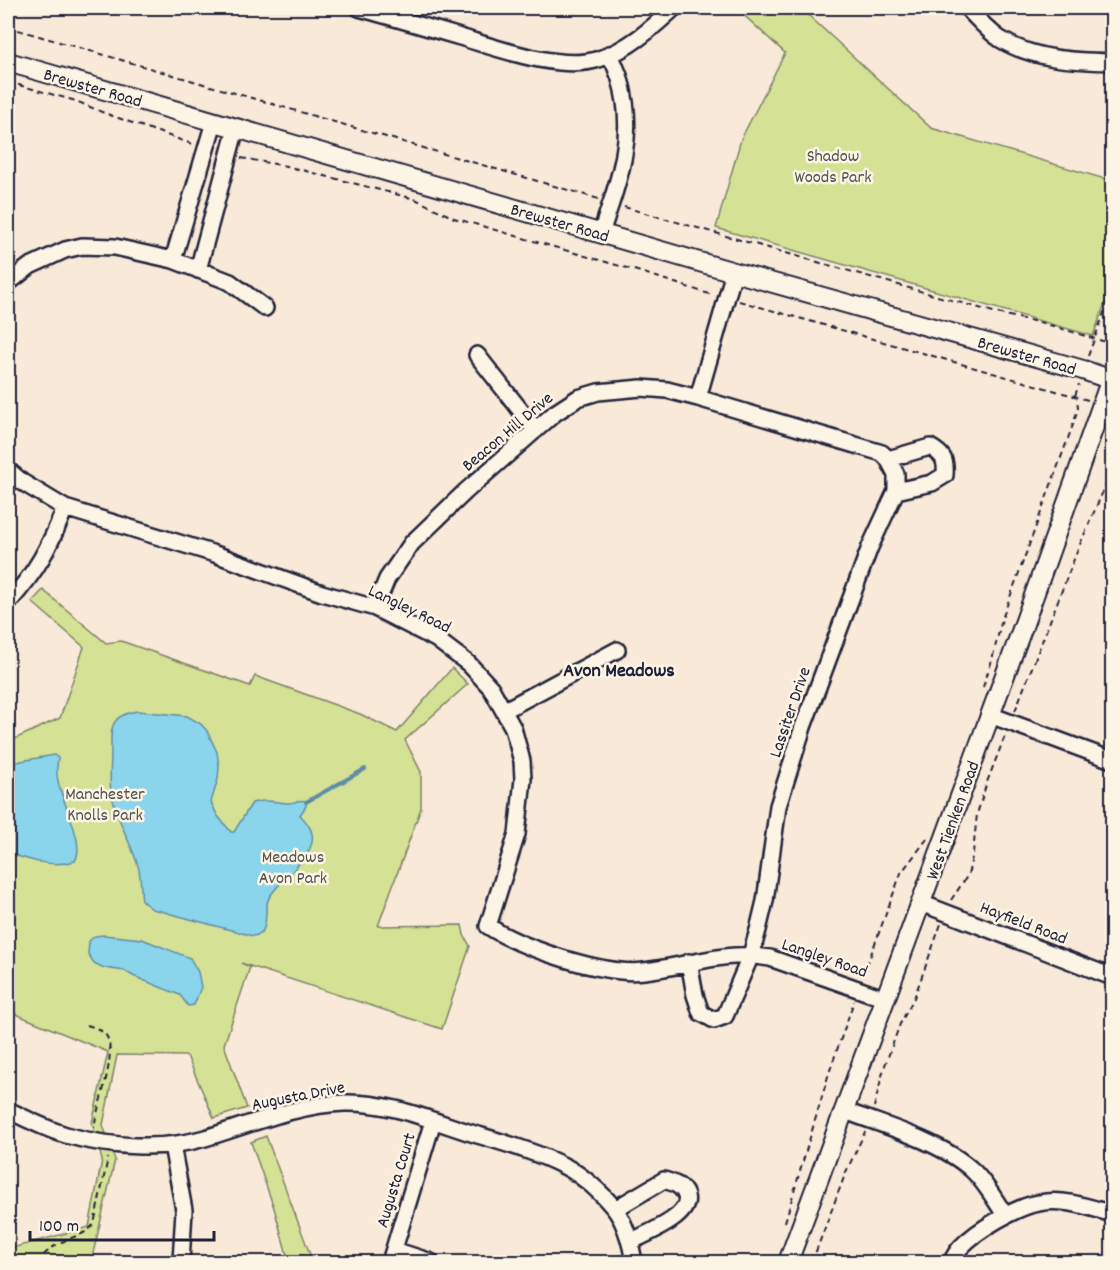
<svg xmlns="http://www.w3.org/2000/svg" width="1120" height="1270" viewBox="0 0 1120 1270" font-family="Dekko,sans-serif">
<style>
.green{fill:#d5e194;stroke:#7c8268;stroke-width:1.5}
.water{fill:#8ad5eb;stroke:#608da5;stroke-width:1.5}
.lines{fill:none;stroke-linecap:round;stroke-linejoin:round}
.stream{stroke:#608da5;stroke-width:4}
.minor-casing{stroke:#22223b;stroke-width:20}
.tertiary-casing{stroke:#22223b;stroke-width:22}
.path{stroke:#22223b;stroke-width:2;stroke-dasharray:6 4.5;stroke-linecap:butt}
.minor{stroke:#fcf5e5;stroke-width:15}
.tertiary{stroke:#fcf5e5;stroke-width:18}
.labels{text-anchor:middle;stroke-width:5;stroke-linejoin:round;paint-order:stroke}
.street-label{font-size:18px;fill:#22223b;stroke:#fcf5e5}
.park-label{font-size:18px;fill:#4f5251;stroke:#fcf5e5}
.neighbourhood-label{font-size:20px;font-weight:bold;fill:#22223b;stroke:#fcf5e5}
</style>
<rect width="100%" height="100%" fill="#f9e9d8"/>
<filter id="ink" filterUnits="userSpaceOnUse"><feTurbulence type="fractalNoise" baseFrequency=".0167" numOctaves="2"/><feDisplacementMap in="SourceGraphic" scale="12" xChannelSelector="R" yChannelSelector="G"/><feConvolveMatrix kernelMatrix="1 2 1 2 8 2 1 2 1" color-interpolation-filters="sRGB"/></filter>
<g filter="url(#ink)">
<path class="green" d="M736,8H797L806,13L931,128L1112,181V284L1093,336L716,228L741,139L785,53Z
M43,590L106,643L121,641L250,686L255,676L360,714L397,732L452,668L468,684L405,740L421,772V808L378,926L462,925L464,935L470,946L442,1029L241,963L250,967L224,1045L247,1108L214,1118L187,1056L117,1055L103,1125L115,1160L91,1262H8V1249L89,1227L102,1160L92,1123L108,1052L8,1011V742L60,718L84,647L32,602Z
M266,1136L311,1257L313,1262H289L274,1208L251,1142Z"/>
<path class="water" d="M138,711L187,716L201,724L207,731L217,752L219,766L218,779L211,802L217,815L231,832H234L252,803C264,799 274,802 286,803C293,804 298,799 306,801V806L300,815C305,820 311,827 312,834C317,856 279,879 269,898C262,910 272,934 253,936L164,912L152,909L142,901C140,887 142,873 136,860C128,837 115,816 111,791C109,779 111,766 111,754C111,730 108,715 138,711Z
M54,755L58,758C57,765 56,774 58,781C62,803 86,843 75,861C52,868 29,860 8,853V765L21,761Z
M104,935L142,939L190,958L198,972L201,987L194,1005L188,1006L180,995L133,976L125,971L104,968L94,963L88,954L89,941L95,936Z"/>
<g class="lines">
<path class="stream" d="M306,802L365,769"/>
<g class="minor-casing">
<path id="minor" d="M359,8C392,17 426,27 460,37C497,48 561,72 599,59C628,50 652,28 674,8
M967,8C977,18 988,31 1000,39C1034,60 1074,61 1112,62
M601,234C609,207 620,181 624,154C630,122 626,82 609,54
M173,260L214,122
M198,270L236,128
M8,283L30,266L65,250L82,246L115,247L173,260L230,282L265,308
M477,355L536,430
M888,459L930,447C944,455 946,460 945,475L932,483L896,491
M8,470L22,482L65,508L215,554L322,593L375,608L436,639L469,664L491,688L513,728L522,761L523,779L517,834L488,926C521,948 605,976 644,971C691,966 721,950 770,958L886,999
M8,603C37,571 49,548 65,508
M375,608L387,579L412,543L466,491L555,413L578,398L598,392L641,388L667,390L698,398L734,272
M505,710L617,650
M990,715L1112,760
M921,903L1112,977
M689,962L695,995L701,1013L714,1020L725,1016L751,955L758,930L765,901L778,806L803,727L870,547L896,491V474L888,459L882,453L698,398
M8,1110C26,1119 46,1129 66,1135C109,1147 161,1151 205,1138C248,1125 299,1104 345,1103C389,1102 427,1119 468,1132C501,1142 535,1151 566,1167C583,1176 602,1193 614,1208C626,1223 631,1244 634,1262
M845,1111C883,1125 942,1142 972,1170C985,1182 995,1200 1005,1215
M172,1145L184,1210L181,1262
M615,1209L664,1180C674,1183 683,1186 686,1196C692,1217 645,1234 630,1242
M394,1250L431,1262
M390,1262L433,1121
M951,1262C954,1257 957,1251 961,1247C976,1231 1017,1206 1039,1203C1063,1198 1089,1207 1112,1214"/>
</g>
<g class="tertiary-casing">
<path id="tertiary" d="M8,62L734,272L1083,370L1112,380
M788,1262L1025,621L1112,376"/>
</g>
<path class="path" d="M8,27L599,199
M8,82L76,101L104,113L192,144
M241,158L286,166L415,199L454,218L644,273L712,295
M624,207L1004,315L1043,323L1112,344
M739,301L1088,400
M1088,356L1112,291
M1075,396L1079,384
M983,687L992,660L1002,619L1074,422L1078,408L1077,397
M1015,711L1078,549L1107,482L1112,454
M951,900L968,875L973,853L977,814L987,782L1005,736
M863,976L901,873L927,839
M87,1025C94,1027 103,1030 107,1037C117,1057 97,1105 94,1128
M874,1107L884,1068L900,1024L914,998L941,924
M785,1222L829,1073L854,1001
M36,1262C44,1255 50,1248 60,1243C72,1236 85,1236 94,1224L108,1158
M771,1262L773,1256
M812,1262L846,1172L865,1132"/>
<use href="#minor" class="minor"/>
<use href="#tertiary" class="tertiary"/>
</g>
</g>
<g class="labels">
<g class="street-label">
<text transform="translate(93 87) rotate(16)" y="6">Brewster Road</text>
<text transform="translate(560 222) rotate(16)" y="6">Brewster Road</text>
<text transform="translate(1027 355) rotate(16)" y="6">Brewster Road</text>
<text transform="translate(507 431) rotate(-40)" y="6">Beacon Hill Drive</text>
<text transform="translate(410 608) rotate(26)" y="6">Langley Road</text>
<text transform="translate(789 712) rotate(-71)" y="6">Lassiter Drive</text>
<text transform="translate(952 820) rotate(-70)" y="6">West Tienken Road</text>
<text transform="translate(1024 922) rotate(21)" y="6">Hayfield Road</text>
<text transform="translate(825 957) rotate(19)" y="6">Langley Road</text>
<text transform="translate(298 1095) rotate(-11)" y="6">Augusta Drive</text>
<text transform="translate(395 1180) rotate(-73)" y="6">Augusta Court</text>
</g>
<g class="park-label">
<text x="833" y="161">Shadow<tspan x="833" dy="21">Woods Park</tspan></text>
<text x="105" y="799">Manchester<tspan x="105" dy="21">Knolls Park</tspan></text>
<text x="293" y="862">Meadows<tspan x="293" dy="21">Avon Park</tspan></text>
</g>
<g class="neighbourhood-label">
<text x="619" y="676">Avon Meadows</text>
</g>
</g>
<rect width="1120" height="1270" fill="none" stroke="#fcf5e5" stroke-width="30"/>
<rect x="15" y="15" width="1090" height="1240" fill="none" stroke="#22223b" stroke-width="2" filter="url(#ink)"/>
<path d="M30 1231v9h184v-9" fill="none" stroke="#22223b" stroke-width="3"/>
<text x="39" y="1231" font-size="18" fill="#22223b" stroke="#fcf5e5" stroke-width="4.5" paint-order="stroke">100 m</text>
</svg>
